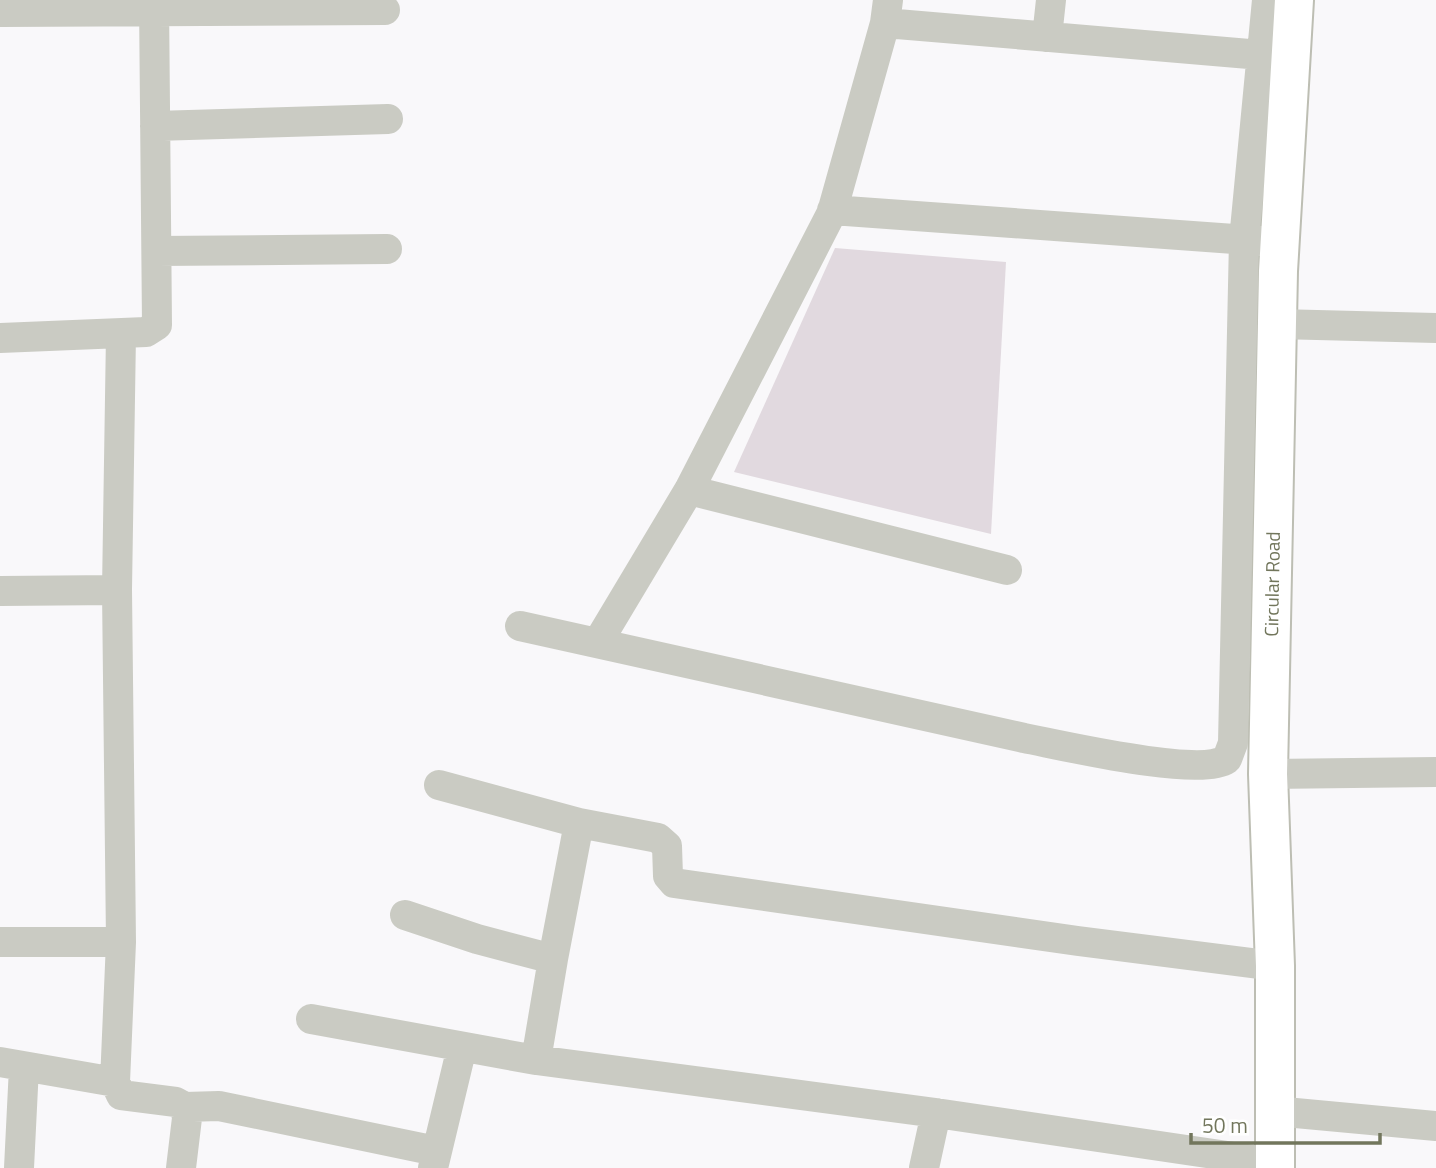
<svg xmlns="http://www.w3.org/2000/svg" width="1436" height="1168" viewBox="0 0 1436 1168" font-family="'Titillium Web',sans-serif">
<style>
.green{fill:#e1d9df}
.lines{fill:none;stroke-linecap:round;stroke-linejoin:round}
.secondary-casing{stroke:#bdbeb3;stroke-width:42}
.minor{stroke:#cacbc3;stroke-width:30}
.secondary{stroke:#fff;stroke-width:38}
.labels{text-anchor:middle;stroke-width:7;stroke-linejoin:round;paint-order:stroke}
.street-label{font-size:19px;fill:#72765c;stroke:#fff}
</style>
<rect width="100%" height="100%" fill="#f9f8fa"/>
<path class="green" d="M835,248L1006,262L991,534L734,472Z"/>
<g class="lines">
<g class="secondary-casing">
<path id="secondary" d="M1275,1168V966L1268,774L1278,271L1294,0"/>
</g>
<path class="minor" d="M0,12L385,10
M885,23L1261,55
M1047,37L1051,0
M155,126L388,119
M832,210L1262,241
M157,251L387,249
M1277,324L1436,328
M0,338L146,332L157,325L154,0
M689,490L1007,570
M117,590L121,334
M0,591L117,590L121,942L115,1082L121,1095L176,1102L185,1107L187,1118L181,1168
M520,626L1024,738C1061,745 1199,778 1227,759L1233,743L1244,240L1267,0
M598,642L689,490L832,212L885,23L888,0
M1268,774L1436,772
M439,785L579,823L658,838L667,846L668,876L674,883L1078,941L1275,966
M405,915L477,939L553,959
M0,942H121
M311,1019L536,1060L936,1113L1275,1163
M536,1060L553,959L579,823
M0,1062L115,1082
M185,1107L219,1106L436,1151
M1274,1111L1436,1126
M19,1168L24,1067
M433,1168L462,1047
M924,1168L936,1113"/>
<use href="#secondary" class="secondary"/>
</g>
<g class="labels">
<g class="street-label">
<text transform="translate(1272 584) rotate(-89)" y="7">Circular Road</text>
</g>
</g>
<path d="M1191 1133v10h189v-10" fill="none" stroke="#72765c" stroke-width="3.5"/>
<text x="1202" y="1133" font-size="21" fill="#72765c" stroke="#ffffff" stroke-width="5" paint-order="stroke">50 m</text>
</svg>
